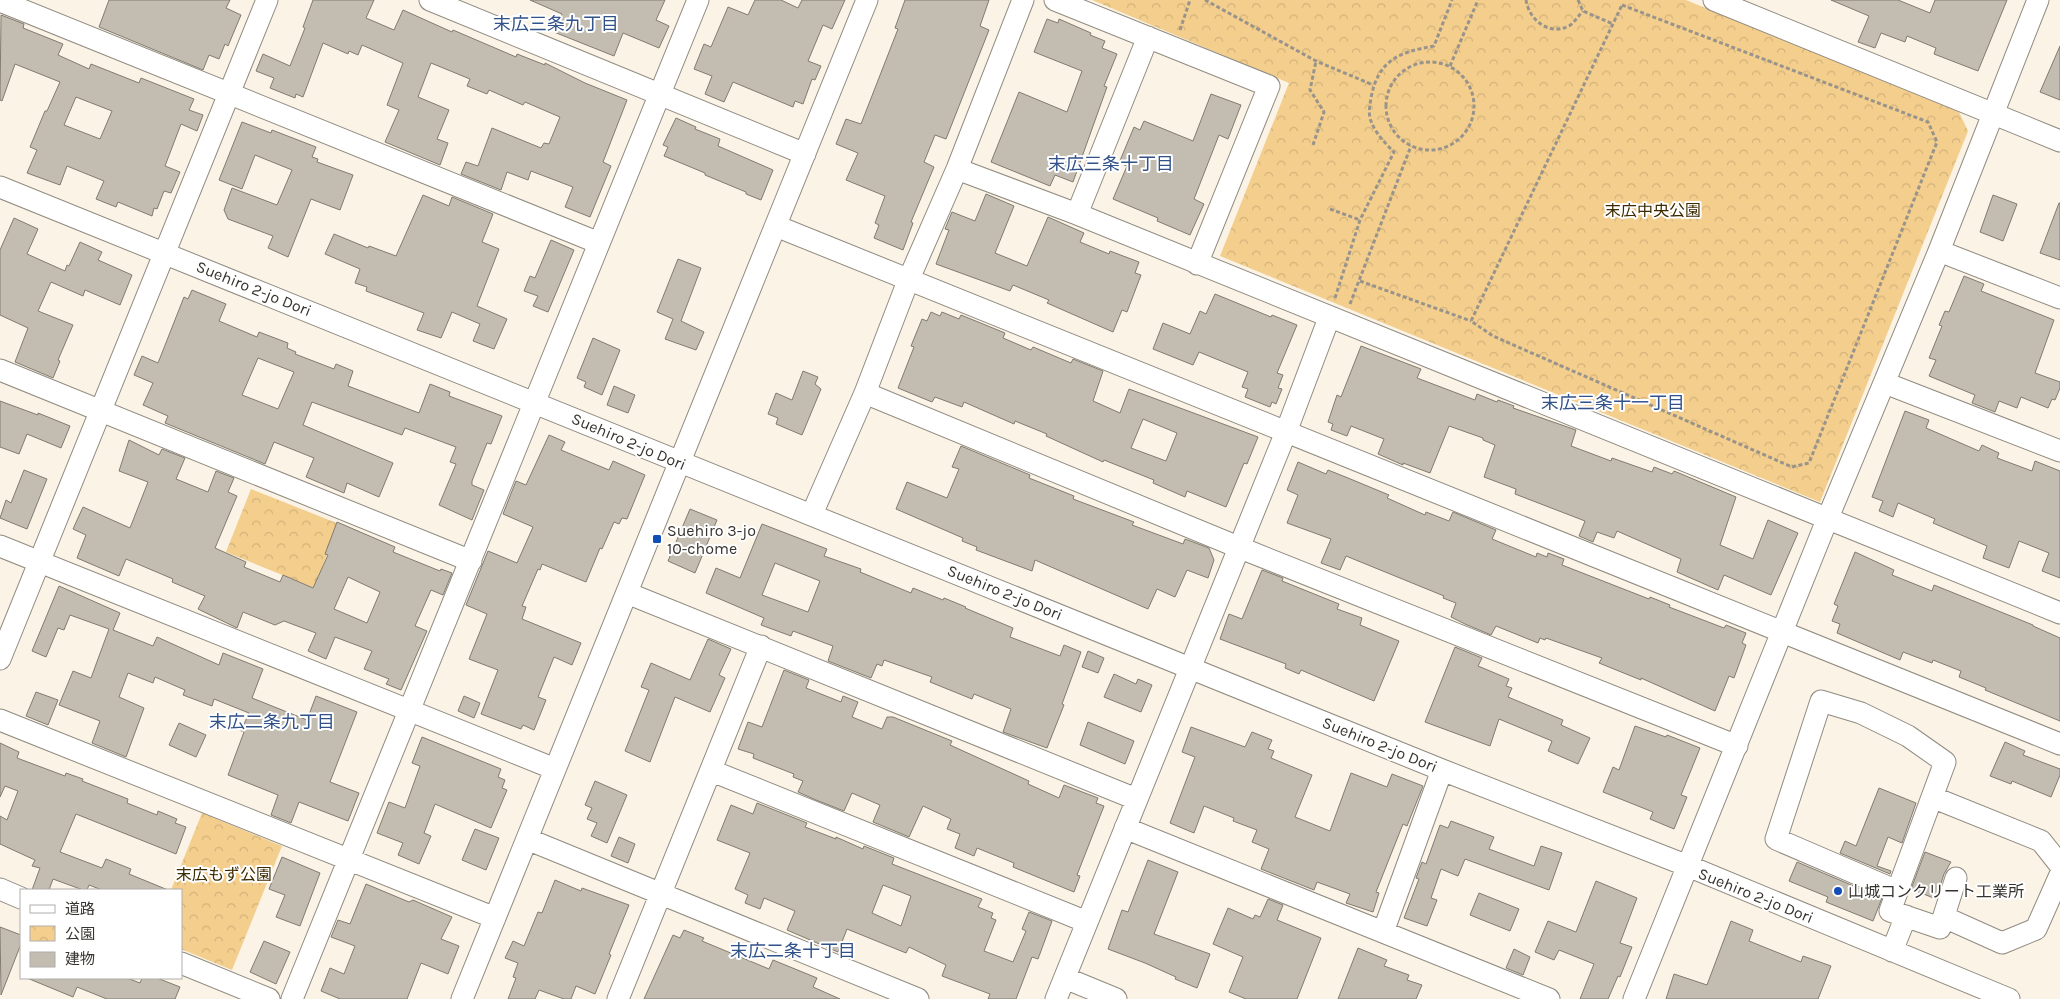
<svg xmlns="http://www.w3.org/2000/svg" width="2060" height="999" viewBox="0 0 2060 999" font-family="Karla,'Noto Sans JP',sans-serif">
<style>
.park{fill:url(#park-crowns)}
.building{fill:#c3bcb0;stroke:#817b70;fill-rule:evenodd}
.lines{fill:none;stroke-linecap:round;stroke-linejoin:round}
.minor-casing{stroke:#918b80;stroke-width:23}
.path{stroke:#99948b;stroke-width:3;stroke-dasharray:4 2.5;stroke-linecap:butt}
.minor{stroke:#fff;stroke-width:21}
.poi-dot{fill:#114eb9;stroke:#fff;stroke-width:2}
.labels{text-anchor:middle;stroke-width:4;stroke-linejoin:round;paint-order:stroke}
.park-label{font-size:16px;fill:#3d2a00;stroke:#fff}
.street-label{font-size:16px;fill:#373430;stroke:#fff}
.poi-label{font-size:16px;fill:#373430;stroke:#fff;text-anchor:start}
.neighbourhood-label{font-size:18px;fill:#32528a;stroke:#fff}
</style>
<defs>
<pattern id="park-crowns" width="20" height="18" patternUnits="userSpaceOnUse" patternTransform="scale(1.25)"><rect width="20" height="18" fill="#f4ce8d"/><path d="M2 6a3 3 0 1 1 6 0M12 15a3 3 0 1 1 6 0" fill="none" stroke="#d2b27a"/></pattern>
</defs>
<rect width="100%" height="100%" fill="#faf3e6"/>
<path class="park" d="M1092,0H1686L1959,112L1968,131L1820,502L1220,256L1289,83Z
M251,489L339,524L314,588L226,552Z
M202,813L282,846L232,970L181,949V890H171Z"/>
<path class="building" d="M109,0H230L226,8L241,15L228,46L225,44L219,59L209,55L203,70L99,27Z
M313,0H374L366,18L394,30L403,10L452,32L453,30L516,57L517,54L545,65V63L585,83L627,100L603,162L611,166L590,217L565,207L573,187L531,171L528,180L507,172L501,190L461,174L466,162L478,166L492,128L541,148L544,143L549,144L560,117L525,102L523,105L489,90L487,94L467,86L470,79L431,63L418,97L449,110L437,139L448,143L440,165L385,142L399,110L387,105L403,63L362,45L358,55L349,51L348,54L323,43L303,97L296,94L295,98L270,88L274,78L256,71L263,54L290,66L305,28L303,27Z
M530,0H665L656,20L669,26L659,48L623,33L614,56L554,32L562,14Z
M755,0H781L798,8L802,0H845L832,29L823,25L808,61L821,66L815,80L812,79L803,104L795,101L793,107L733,82L724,102L705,94L712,76L694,69L704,44L711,47L728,7L748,15Z
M905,0H989L980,26L989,30L946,139L935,135L924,162L934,167L911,222L913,223L903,250L874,238L879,225L875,223L885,196L846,180L858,153L836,144L846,119L861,124L898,29L895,28Z
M1831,0H1898L1930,13L1935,0H2007L1978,71L1934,54L1936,48L1907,36L1905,42L1881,33L1875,48L1858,42L1869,16Z
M1,15L24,24L23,28L63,44L58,55L89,69L91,64L139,83L141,78L194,99L189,110L203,115L197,131L181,124L165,166L180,172L171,193L164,191L157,209L154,208L152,216L118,202L116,207L96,199L104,181L67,166L60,185L27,173L37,150L30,147L45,111H47L60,82L15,64L2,101L0,100ZM76,97L112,111L100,139L64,125Z
M1047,19L1058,23L1059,19L1091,33L1090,35L1105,41L1102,48L1117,54L1104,86L1107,87L1073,182L1055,175L1050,186L991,162L1019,92L1067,112L1082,71L1034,52Z
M2060,46V100L2040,92Z
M1211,94L1241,105L1228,139L1219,135L1194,199L1204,204L1190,235L1157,221L1158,218L1113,199L1127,166L1119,163L1134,127L1140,130L1144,121L1193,141Z
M676,118L696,127L695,129L720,139L718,146L773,170L761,200L746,194V192L705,175V173L664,156L668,147L663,145Z
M242,122L271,133L272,130L316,147L312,157L318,159L317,162L353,175L340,210L311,199L288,257L268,248L273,236L228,219L224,210L232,188L277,205L292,170L255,155L242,189L219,180Z
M986,194L1014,206L995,253L1027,266L1048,217L1084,233L1080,242L1109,254L1110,251L1139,262L1135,273L1141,275L1127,312L1122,310L1113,332L1047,303L1049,300L1013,285L1010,291L936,264L949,230L945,229L952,212L975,221Z
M423,195L449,206L452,197L493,214L482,242L499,249L477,306L507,319L494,349L473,341L480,324L452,312L441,338L417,330L424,313L366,291L367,287L355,283L360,269L325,254L334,234L368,248L369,246L396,256Z
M1993,195L2017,204L2003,241L1980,232Z
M2059,203H2060V260L2040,253Z
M14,218L38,229L27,254L65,271L67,265L69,266L80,242L102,252L98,260L132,275L120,305L85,290L83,296L51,282L38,311L73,325L58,360L60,361L53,378L15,362L28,328L0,315V250Z
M551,240L574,250L548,312L533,306L538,296L524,291L530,276L535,278Z
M678,259L701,268L681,321L704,332L696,350L665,339L673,319L657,312Z
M1964,276L1984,284L1981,291L2054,320L2035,373L2060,382V388L2055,400L2052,399L2048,408L2021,397L2017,408L1999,401L1995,412L1972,403L1975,395L1929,376L1936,360L1929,358L1942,326L1939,325L1945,311L1949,312Z
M192,290L226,304L219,321L257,337L259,332L288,343L287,348L296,352L295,354L334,369L336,364L353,371L348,386L419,413L430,384L450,392L449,396L502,416L491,444L487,443L472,481V485L484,490L472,520L439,505L456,464L450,462L456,447L405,428L402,435L312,402L303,425L393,463L379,497L347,483L344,493L306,477L314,458L274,442L265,464L165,423L168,416L143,405L153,383L134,375L142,356L158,363L184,297L188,299ZM258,358L294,372L278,409L242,395Z
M1215,294L1271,317L1272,315L1297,325L1277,373L1283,375L1278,388L1282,389L1276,404L1272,402L1270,407L1245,397L1248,389L1242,387L1248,372L1199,352L1193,365L1153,349L1163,323L1190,334L1200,311L1206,314Z
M931,312L940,316L942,312L959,319L961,315L1005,333L1003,338L1031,350L1033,347L1071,363L1073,359L1103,371L1093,401L1120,413L1129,389L1258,437L1247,464L1244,463L1226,507L1187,491L1185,497L1153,483L1154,480L1104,460L1103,462L1046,436L1047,434L1015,421L1014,424L964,402L962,407L935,397L932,402L898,388L914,347L911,346L922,319L927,321ZM1143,419L1177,433L1166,461L1131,448Z
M593,338L620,350L602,395L584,387L586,382L577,378Z
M1361,346L1421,369L1417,378L1475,400L1477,394L1497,402L1498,400L1514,406L1513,408L1576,430L1571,446L1611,461L1612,458L1652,472L1654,467L1672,474L1674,471L1736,497L1720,545L1753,559L1768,520L1798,533L1771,595L1724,575L1718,590L1677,572L1681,559L1617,531L1614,538L1597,532L1593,542L1579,536L1585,521L1515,494L1516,489L1484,477L1495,445L1483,440V438L1449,426L1430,473L1403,463V465L1378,454L1384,439L1351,426L1347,436L1331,430L1333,424L1328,422L1337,395L1341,397Z
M803,371L818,377L815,384L821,389L802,435L776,424L778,418L768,414L776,393L792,400Z
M614,386L635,395L628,413L607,405Z
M0,401L38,415V413L70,426L61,448L27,434L19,454L0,447Z
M1905,411L1929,420L1926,428L1979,451L1982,445L1999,453L1997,458L2032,471L2035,461L2060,471V578L2042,571L2049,553L2019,541L2009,568L1983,558L1987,546L1933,523L1935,519L1898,503L1893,517L1879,511L1883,501L1872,497Z
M549,435L565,442L561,450L609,470L613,461L645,475L627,519L622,518L619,524L614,522L602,549L600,548L586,582L542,564L540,570L538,569L522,606L526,607L522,619L581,643L572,665L554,657L538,697L546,700L534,730L523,725L521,729L481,714L498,670L469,659L487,614L466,605L488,551L517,563L533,527L503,514L516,481L526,485Z
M129,440L159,455L162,449L185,458L176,479L208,492L216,471L234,478L228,492L237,496L215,548L246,562L244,567L280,582L283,575L313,588L328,555L325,554L337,522L395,547L393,552L440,571L441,569L452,573L443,595L431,590L415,626L427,631L401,690L386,684L389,679L364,669L372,651L335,637L326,659L308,651L316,633L284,621L275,625L243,612L237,628L198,609L205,596L172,582L173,579L126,559L119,576L77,558L86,535L73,529L83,507L130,528L148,482L119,471ZM348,577L380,592L367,623L334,609Z
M961,446L1030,475L1029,478L1074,496L1073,499L1134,522L1132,525L1183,544L1185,539L1209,548L1214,560L1208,578L1187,570L1175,597L1157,589L1148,609L1035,560L1032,571L976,550L977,547L962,541L963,538L896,509L907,482L947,498L959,469L952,467Z
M1298,462L1326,474L1328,470L1348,478L1389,495L1387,498L1425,515L1426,512L1449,521L1453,512L1496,530L1492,539L1536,557L1537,553L1547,557L1548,553L1564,559L1562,565L1649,599L1650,597L1670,605L1669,607L1724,628L1726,625L1746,633L1742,643L1746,645L1734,678L1729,676L1715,711L1641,678V680L1599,663L1602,658L1546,638L1545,640L1540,638L1538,643L1496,626L1491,635L1465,624L1451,617L1456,603L1443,598L1444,596L1346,556L1340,570L1321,563L1331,539L1287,523L1298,495L1287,490Z
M24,470L47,479L27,529L0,518L6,500L11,503Z
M690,509L717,520L695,573L668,561Z
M762,524L827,549L824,556L861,569L860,572L911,593L913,588L943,600L944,598L966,607L965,608L1013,628L1010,637L1060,656L1064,645L1081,652L1062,704L1064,705L1047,748L1003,732L1011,709L974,694L972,699L930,682L932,677L884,660L882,666L877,664L871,678L828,661L833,646L793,631L791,636L761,625L764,618L706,593L716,568L740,578ZM775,563L820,581L808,612L762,595Z
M1855,552L1894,570L1892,575L1932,591L1934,585L2033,625V626L2060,638V721L1985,690L1986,688L1959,677L1961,671L1933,660L1932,663L1903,652L1900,660L1837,633L1840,624L1832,621L1838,606L1834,604Z
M1262,570L1283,578L1282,581L1339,604L1337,609L1362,618L1360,625L1399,641L1374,701L1301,670L1299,674L1285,668L1286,664L1220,639L1229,614L1242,619Z
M59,586L120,613L113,630L153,646L157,637L219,665L223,653L263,669L252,698L307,720L316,696L357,712L330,782L359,793L348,821L299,802L291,823L271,815L278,795L228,775L244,732L241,731L249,713L214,699L212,706L183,695L185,690L155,677L153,683L128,673L119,697L144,708L126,757L92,743L100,721L59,705L73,671L91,678L109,629L70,615L64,630L58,628L46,657L32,651Z
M708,639L731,649L719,675L725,678L710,712L675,697L650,762L625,751L649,690L641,687L651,663L690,680Z
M1455,647L1482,658L1478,666L1509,679L1506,686L1512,688L1508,697L1563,720L1561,725L1590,738L1578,764L1548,751L1552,741L1499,719L1490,746L1425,722Z
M1088,651L1104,658L1098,673L1082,667Z
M784,670L809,680L806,688L841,702L843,696L858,702L852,717L882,729L887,717H893L952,741L950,745L1029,781L1028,784L1059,798L1064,785L1098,798L1096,803L1104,806L1077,875L1080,876L1074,892L1013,867L1014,863L977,848L974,856L955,848L960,834L947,829L951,819L923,806L909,837L873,822L880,805L852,793L844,811L816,800L798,792L803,781L793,777L794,774L753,758L754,754L738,749L748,722L762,727Z
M1114,674L1136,684L1138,679L1152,685L1141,712L1104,697Z
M36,692L58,700L48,725L26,716Z
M464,696L480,703L474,718L458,711Z
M1088,722L1134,741L1125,764L1080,745Z
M179,723L206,735L196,757L169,745Z
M1635,726L1666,737L1667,735L1700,748L1681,795L1687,797L1674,829L1650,819L1653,812L1603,792L1613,767L1619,770Z
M1191,727L1245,747L1252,732L1272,740L1268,749L1274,751L1271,758L1312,775L1295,817L1330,831L1351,773L1387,787L1392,774L1423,786L1407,826L1403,824L1376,892L1379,893L1373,912L1346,903L1350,894L1317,882L1314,890L1261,869L1269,849L1252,842L1257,830L1233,821L1234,818L1204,806L1194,833L1170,823L1195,757L1182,752Z
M422,737L501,769L498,777L505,780L502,788L507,790L491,828L435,804L424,833L431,836L419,864L398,855L403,843L377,833L389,802L405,808L420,766L412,763Z
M2005,742L2025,751L2023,755L2060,769V775L2051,797L2012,781L2011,784L1990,776Z
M0,743L19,752L17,758L65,776L66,773L83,779L82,781L128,799L127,803L157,815L158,811L177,819L175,823L186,827L176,854L76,814L60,852L102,868L106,859L131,869L129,874L168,890H102L89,885L87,890H83L53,879L49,890H32L40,868L32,866L35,860L0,844V816L7,820L18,791L5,786L0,797Z
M595,781L627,795L607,843L591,836L597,823L587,819L592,808L585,805Z
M1879,788L1916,803L1902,843L1888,837L1877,866L1891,871L1890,874L1840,853L1845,841L1856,846Z
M757,803L807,823L805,827L836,839V837L863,849L864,846L894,858L892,864L982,899L978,907L993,913L991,918L996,920L984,951L1013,962L1026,931L1022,929L1029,912L1052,921L1038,959L1032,957L1016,999H988L990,994L942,976L946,965L909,947L906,953L847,929L838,952L787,930L795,911L764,898L760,909L745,903L748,895L735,889L750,853L717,840L731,805L753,814ZM883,885L911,896L901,926L872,913Z
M1451,821L1494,837L1489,849L1534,866L1541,846L1562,853L1549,890L1465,859L1458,876L1441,869L1431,898L1437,900L1427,926L1404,918L1419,879L1416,878L1422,862L1426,864L1440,825L1448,828Z
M475,829L499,838L486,870L462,860Z
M619,837L635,844L628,863L611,856Z
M1925,852L1951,862L1944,874L1936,899L1911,889Z
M282,857L320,873L300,926L276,917L285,895L269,889Z
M1148,860L1178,872L1154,934L1210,954L1197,988L1175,979L1176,977L1145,963L1108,949L1122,910L1128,912Z
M1797,862L1882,898L1873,921L1826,902L1828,897L1789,881Z
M555,880L581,891L582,888L629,905L609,954L611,955L595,994L576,986L571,999H564L539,990L535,999H508L516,978L513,977L518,963L505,958L513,941L524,946L538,912L542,913Z
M1596,881L1637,898L1620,943L1632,947L1620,977L1618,976L1608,999H1580L1594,964L1559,950L1554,960L1535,952L1548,921L1576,932Z
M366,884L409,902L413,900L452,917L441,939L459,946L448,974L421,963L407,999H340L321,991L330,968L344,974L355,946L331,937L338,920L350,924Z
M1479,893L1519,909L1510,931L1470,915Z
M1268,899L1283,905L1277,920L1321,938L1297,999H1246L1229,992L1243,957L1213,944L1228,908L1253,919L1255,915L1260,917Z
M1731,921L1753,930L1749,941L1801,962L1803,956L1831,966L1818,999H1666L1674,974L1707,985Z
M0,927L21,935V944L1,995Z
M684,930L704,938L702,941L769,969L773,960L817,978L813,987L840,999H644L673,935L680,938Z
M264,941L290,952L276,984L250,972Z
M1358,948L1387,960L1384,966L1409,975L1407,980L1422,985L1416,999H1338Z
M1514,949L1530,957L1523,975L1506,968Z
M27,978H127L140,983L142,978H157L180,987L175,999H107L77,987L73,997Z"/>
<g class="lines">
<g class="minor-casing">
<path id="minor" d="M430,0L805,154
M1055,0L1269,86L1197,264
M1714,0L2060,141
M0,1L599,243
M957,169L1077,214L2060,613
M0,187L1442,770L1688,866L2009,999
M1077,214L1148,37
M776,226L2060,744
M1939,251L2060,298
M0,370L471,561
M1885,383L2060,451
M865,393L1238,547L1737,746
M812,514L865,393L908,281L957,169L1023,0
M0,546L555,769
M627,593L1136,799
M0,659L267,0
M0,720L495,918
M712,771L1087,922
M1932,797L2041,841L2060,865
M1125,828L1549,999
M527,839L918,999
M0,889L21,898
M1897,891L1776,839L1821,701L1861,713L1908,736L1945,762L1890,911L1940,928L1956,878
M1944,917L2002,943L2036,929L2060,875
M1383,932L1442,770
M1892,951L1906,916
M181,963L269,999
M1065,978L1116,999
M292,999L698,0
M462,999L867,0
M618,999L761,646
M1056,999L1286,432L1329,318
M1634,999L1827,520L1939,251L2038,0"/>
</g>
<path class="path" d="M1205,0L1316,61L1373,85
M1526,0C1529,20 1549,36 1569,26C1574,23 1579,15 1583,11
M1578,0L1583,11L1613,24
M1622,5L1928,122L1937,142L1809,463L1792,467L1493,336L1471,321Z
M1180,30L1190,0
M1386 106a44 44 0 1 1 88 0a44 44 0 1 1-88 0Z
M1450,66L1478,0
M1313,145L1324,112L1310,90L1316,61
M1330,209L1360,220
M1360,281L1471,321
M1335,298L1360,220L1394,152C1386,144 1375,133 1371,121C1368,115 1370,104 1371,98C1378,60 1399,52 1434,46L1452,0
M1350,304L1411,146"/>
<use href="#minor" class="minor"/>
</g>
<g class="poi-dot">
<rect x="652" y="534" width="10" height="10" rx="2.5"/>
<circle cx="1838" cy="891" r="5"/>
</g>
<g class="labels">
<g class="park-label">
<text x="1653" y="216">末広中央公園</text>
<text x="224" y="880">末広もず公園</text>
</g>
<g class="street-label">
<text transform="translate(254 288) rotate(22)" y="6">Suehiro 2-jo Dori</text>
<text transform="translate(629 441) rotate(23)" y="6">Suehiro 2-jo Dori</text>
<text transform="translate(1005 592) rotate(22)" y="6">Suehiro 2-jo Dori</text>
<text transform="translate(1380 744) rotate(22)" y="6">Suehiro 2-jo Dori</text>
<text transform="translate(1756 895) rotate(22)" y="6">Suehiro 2-jo Dori</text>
</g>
<g class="poi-label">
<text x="667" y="536">Suehiro 3-jo<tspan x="667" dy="18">10-chome</tspan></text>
<text x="1848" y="897">山城コンクリート工業所</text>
</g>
<g class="neighbourhood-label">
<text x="556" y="30">末広三条九丁目</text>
<text x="1111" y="170">末広三条十丁目</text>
<text x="1613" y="409">末広三条十一丁目</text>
<text x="272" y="728">末広二条九丁目</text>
<text x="793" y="957">末広二条十丁目</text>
</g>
</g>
<rect x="20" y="889" width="162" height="90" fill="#ffffff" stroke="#afaeac"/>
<rect x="30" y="905" width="25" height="8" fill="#ffffff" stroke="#afaeac"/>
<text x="65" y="914" font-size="15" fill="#373430">道路</text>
<rect x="30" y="926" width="25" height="15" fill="url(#park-crowns)" stroke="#afaeac"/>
<text x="65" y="939" font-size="15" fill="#373430">公園</text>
<rect x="30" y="952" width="25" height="15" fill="#c3bcb0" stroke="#afaeac"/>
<text x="65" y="964" font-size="15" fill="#373430">建物</text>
</svg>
